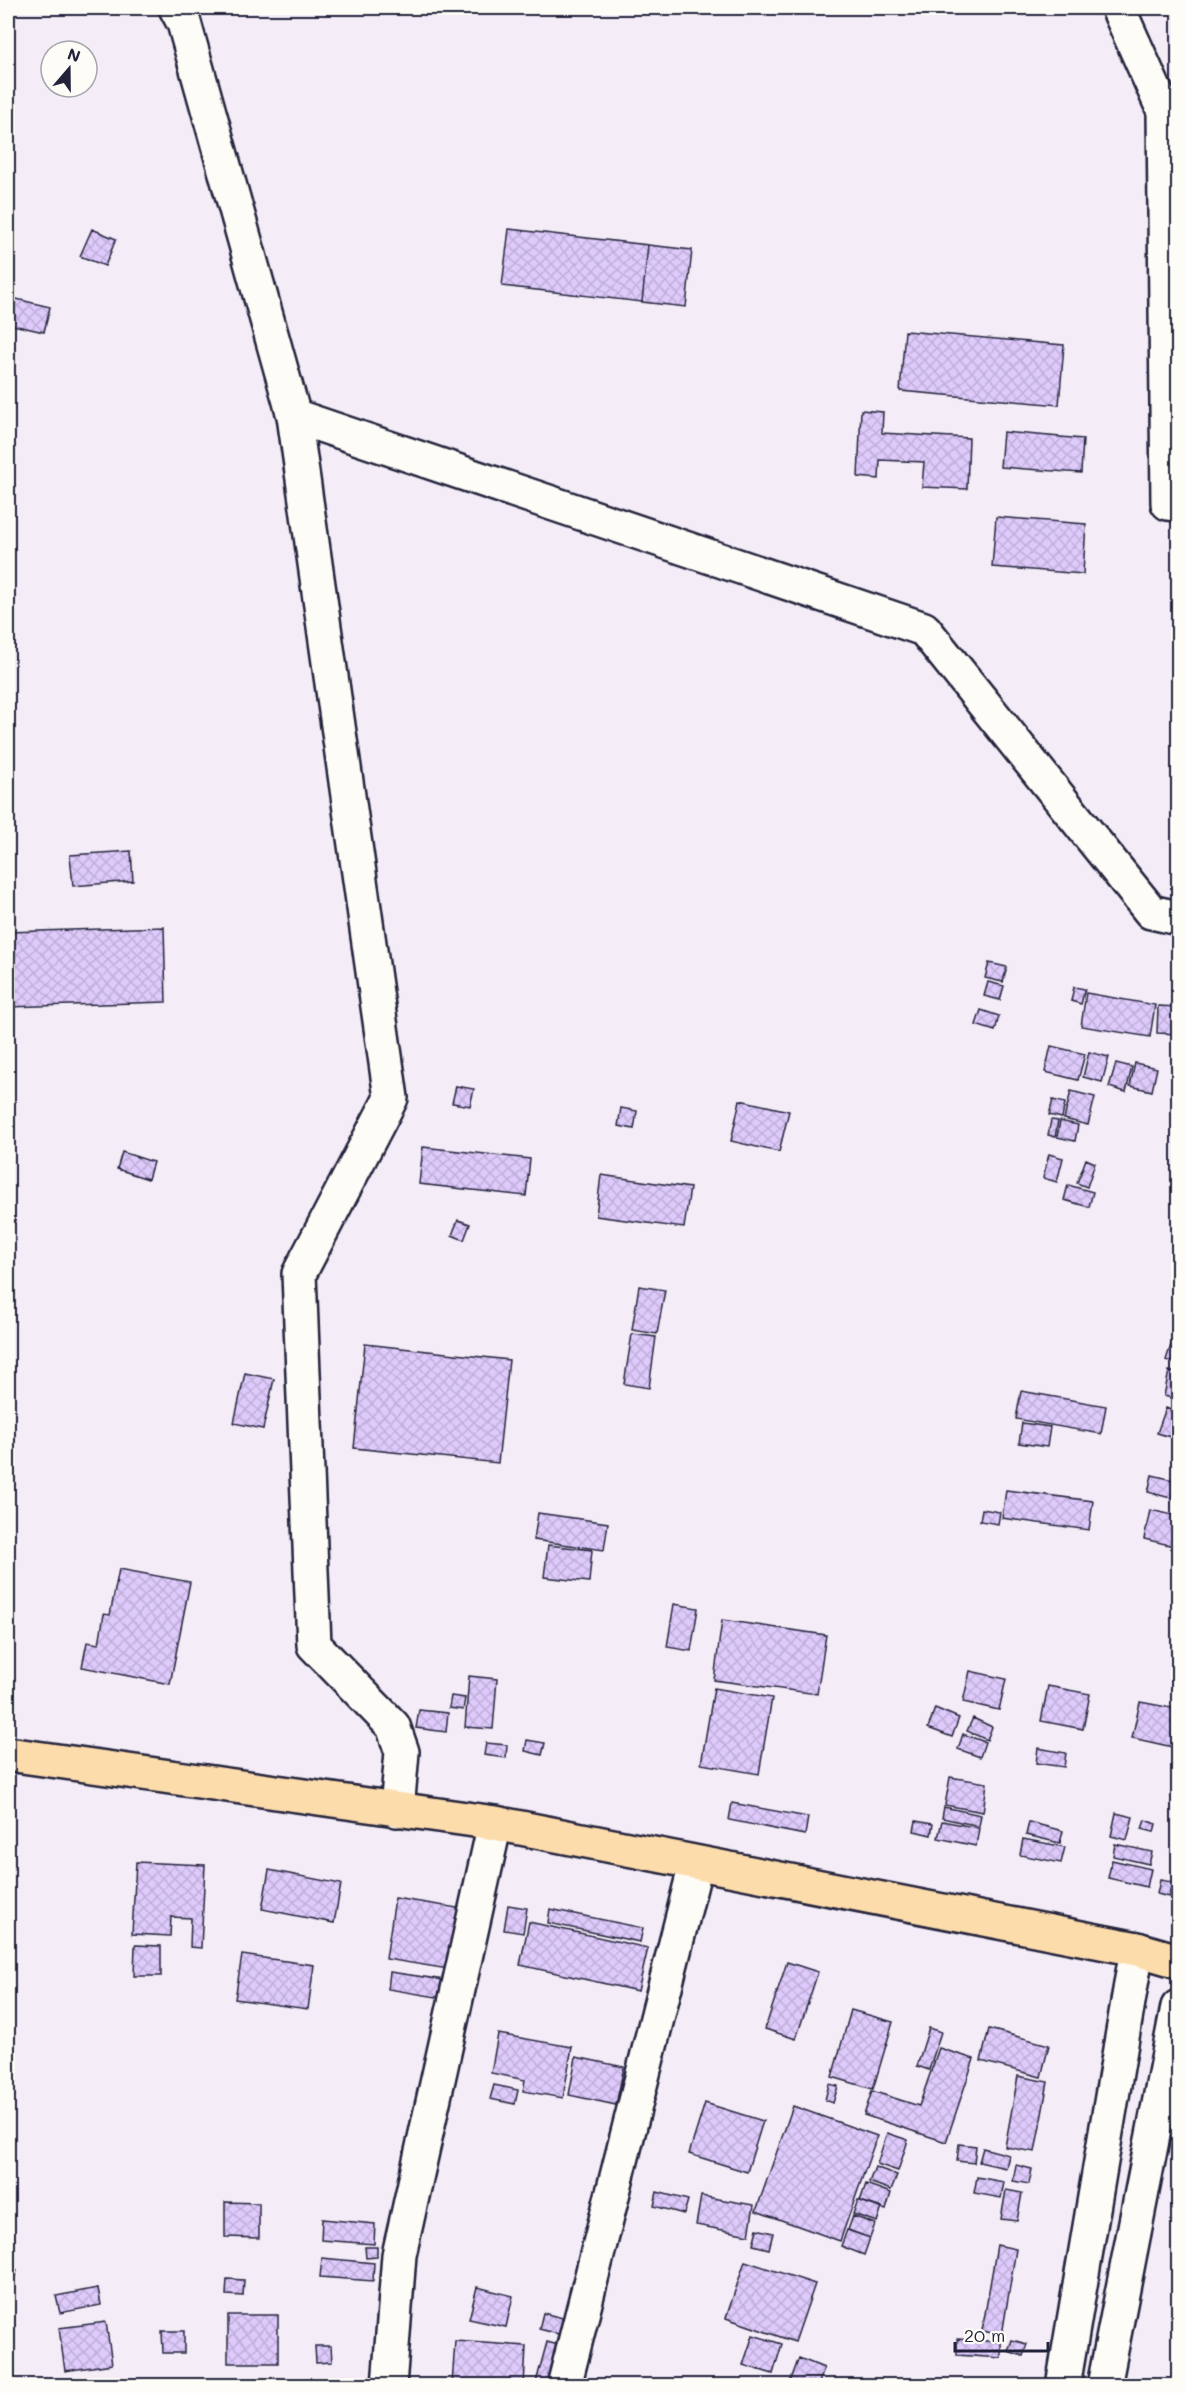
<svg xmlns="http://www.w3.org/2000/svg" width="1186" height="2393" viewBox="0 0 1186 2393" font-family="Mali,sans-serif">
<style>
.building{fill:url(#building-cross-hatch);stroke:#22223b;stroke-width:1.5}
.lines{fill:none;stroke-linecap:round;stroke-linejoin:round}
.minor-casing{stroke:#22223b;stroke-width:38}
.major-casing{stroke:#22223b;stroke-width:38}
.minor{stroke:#fdfcf7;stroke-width:33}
.major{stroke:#fddcac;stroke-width:33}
</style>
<defs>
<pattern id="building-cross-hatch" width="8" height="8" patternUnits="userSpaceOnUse" patternTransform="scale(1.5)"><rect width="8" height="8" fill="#decafb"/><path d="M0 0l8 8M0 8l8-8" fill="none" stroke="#beadd8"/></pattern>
</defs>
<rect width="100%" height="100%" fill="#f4edf8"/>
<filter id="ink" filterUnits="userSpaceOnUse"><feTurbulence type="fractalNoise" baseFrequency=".0167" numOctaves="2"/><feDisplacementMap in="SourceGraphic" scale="12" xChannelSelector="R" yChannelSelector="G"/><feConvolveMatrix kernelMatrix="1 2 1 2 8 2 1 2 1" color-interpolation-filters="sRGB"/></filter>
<g filter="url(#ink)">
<path class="building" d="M92,229L116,239L105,266L80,256Z
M509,229L648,245L642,302L502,286Z
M648,245L692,250L686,307L642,302Z
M8,297L50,307L44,332L8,324Z
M905,331L1064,345L1059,405L900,391Z
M861,410L883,412L882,433L969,438L967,489L922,487L924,462L880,460L879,479L858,477Z
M1003,432L1083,439L1081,473L1000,467Z
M996,517L1086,524L1083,574L992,567Z
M13,727L15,802H8V728Z
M131,851L133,881L73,886L70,855Z
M164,927L166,1002L8,1007V932Z
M989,963L1007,967L1003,982L985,978Z
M988,982L1004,986L1000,1000L984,996Z
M1074,987L1085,989L1081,1004L1071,1001Z
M1086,993L1155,1005L1150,1037L1081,1026Z
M1158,1006L1178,1007V1034L1157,1033Z
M981,1010L999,1016L995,1031L976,1025Z
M1051,1046L1085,1054L1078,1080L1045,1072Z
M1089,1052L1109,1057L1102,1082L1083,1077Z
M1116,1063L1132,1067L1126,1092L1109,1087Z
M1135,1063L1157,1068L1152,1091L1130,1086Z
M456,1086L474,1089L470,1106L452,1103Z
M1071,1091L1095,1097L1088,1125L1064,1119Z
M740,1100L789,1111L779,1152L731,1141Z
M1053,1100L1065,1103L1062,1118L1049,1115Z
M621,1108L637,1111L634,1129L618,1126Z
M1051,1120L1058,1121L1055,1137L1048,1135Z
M1060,1121L1078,1125L1075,1141L1057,1137Z
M423,1147L530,1159L526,1196L419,1184Z
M122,1152L153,1162L148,1179L117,1169Z
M1049,1154L1063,1158L1057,1182L1043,1178Z
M1086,1159L1095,1163L1087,1187L1077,1183Z
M601,1175L690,1188L684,1228L596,1216Z
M1068,1185L1093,1192L1089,1207L1064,1200Z
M458,1220L470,1224L464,1240L452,1235Z
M639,1286L665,1290L657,1334L632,1330Z
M632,1334L656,1337L649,1388L624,1384Z
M1173,1339L1178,1341V1365L1166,1360Z
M365,1344L509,1360L498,1463L354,1448Z
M1169,1371L1178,1374V1400L1164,1396Z
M245,1373L274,1379L263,1429L234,1423Z
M1021,1391L1106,1406L1101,1434L1016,1419Z
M1166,1408L1178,1413L1177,1439L1157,1433Z
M1022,1423L1050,1427L1047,1447L1019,1443Z
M1152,1475L1178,1481V1500L1148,1492Z
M1006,1490L1093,1501L1089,1530L1002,1518Z
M982,1509L1000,1512L998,1524L980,1521Z
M1150,1510L1178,1516V1547L1144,1539Z
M538,1513L608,1523L604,1550L534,1540Z
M548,1545L592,1550L589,1582L544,1577Z
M119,1569L190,1582L170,1684L82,1667L87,1642L99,1644L104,1614L110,1615Z
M674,1604L698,1608L691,1651L667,1647Z
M722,1620L826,1635L817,1694L714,1680Z
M970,1671L1006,1679L999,1710L963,1702Z
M469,1676L497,1679L493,1729L465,1727Z
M1048,1686L1090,1694L1083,1729L1041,1721Z
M714,1688L772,1698L759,1774L701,1764Z
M451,1696L465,1698L463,1710L449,1708Z
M1140,1702L1178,1709L1173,1747L1132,1738Z
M935,1708L959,1718L952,1737L928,1728Z
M419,1710L448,1713L446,1732L416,1728Z
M973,1718L992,1727L987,1740L967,1731Z
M963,1734L985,1742L980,1757L958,1749Z
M527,1740L545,1743L542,1755L525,1751Z
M486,1743L507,1745L506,1758L484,1755Z
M1038,1748L1066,1753L1064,1767L1036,1763Z
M950,1777L987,1783L983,1812L945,1805Z
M732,1803L808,1817L805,1835L729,1820Z
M944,1807L981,1815L979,1826L942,1818Z
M1116,1813L1133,1817L1127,1840L1111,1836Z
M1145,1820L1156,1824L1154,1832L1142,1829Z
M916,1821L933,1824L931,1835L914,1831Z
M942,1821L979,1828L976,1846L938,1838Z
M1029,1822L1063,1831L1060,1843L1026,1835Z
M1023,1839L1065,1847L1061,1863L1020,1855Z
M1115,1844L1152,1852L1149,1864L1113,1856Z
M1112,1860L1151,1869L1147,1887L1108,1878Z
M136,1862L205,1865L201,1948L190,1947L191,1918L171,1917L170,1936L132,1934Z
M269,1870L341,1884L334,1923L262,1909Z
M1160,1880L1172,1882L1169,1897L1157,1894Z
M395,1898L458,1908L448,1969L386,1959Z
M508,1905L527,1908L523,1933L504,1930Z
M550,1909L643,1928L640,1942L548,1923Z
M529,1922L648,1948L638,1991L520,1965Z
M135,1945L161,1946V1976H134Z
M242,1955L314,1965L308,2009L235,1999Z
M787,1962L818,1972L796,2039L765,2029Z
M390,1972L444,1980L442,1998L388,1989Z
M851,2010L893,2022L873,2089L832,2077Z
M929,2028L941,2032L929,2070L917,2066Z
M989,2029L1049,2045L1041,2077L981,2061Z
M498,2034L572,2047L563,2098L523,2091L525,2080L491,2073Z
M939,2048L974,2059L946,2142L864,2115L872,2091L919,2106Z
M576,2057L624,2067L616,2105L569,2095Z
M1018,2076L1048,2082L1035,2152L1005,2147Z
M829,2084L838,2086L833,2103L825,2100Z
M494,2085L518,2090L515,2104L490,2099Z
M705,2103L763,2121L747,2172L689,2154Z
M793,2106L877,2136L840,2241L756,2211Z
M887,2133L908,2140L898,2171L877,2164Z
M959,2144L976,2146L974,2163L957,2161Z
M983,2148L1009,2155L1006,2168L979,2162Z
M1016,2165L1032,2169L1029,2184L1013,2181Z
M875,2167L897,2175L891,2190L869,2182Z
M977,2177L1004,2182L1001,2198L974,2193Z
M866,2184L891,2193L886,2210L860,2201Z
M1006,2190L1022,2193L1017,2221L1001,2219Z
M657,2192L688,2200L684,2214L654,2206Z
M701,2196L754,2205L749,2235L696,2225Z
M858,2200L882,2208L877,2222L853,2214Z
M225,2202L259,2203V2238L225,2237Z
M853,2216L875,2224L870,2238L848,2230Z
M322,2219L375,2224L374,2244L321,2240Z
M757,2229L773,2233L769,2249L753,2245Z
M847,2230L870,2238L864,2255L841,2246Z
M997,2245L1016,2249L1002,2335L982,2331Z
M365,2247H377V2257L366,2258Z
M322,2258L374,2263L373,2281L320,2277Z
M745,2261L815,2284L795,2342L726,2318Z
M8,2268L17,2270L9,2295H8Z
M227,2279L244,2280L243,2296L226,2295Z
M477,2287L513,2296L506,2327L469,2319Z
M98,2288L101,2305L60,2313L56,2296Z
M543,2313L567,2319L562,2335L539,2329Z
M228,2315H278V2363H228Z
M106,2322L112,2364L65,2371L59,2328Z
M162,2331H184V2353H163Z
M753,2335L782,2344L773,2374L743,2365Z
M957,2339L1001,2342V2358L957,2355Z
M1012,2340L1027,2344L1023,2356L1008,2351Z
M455,2341L526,2346L524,2386L452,2385Z
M547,2342L562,2346L551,2386H535Z
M315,2346H331L332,2362L316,2363Z
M799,2358L824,2368L818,2386H799L790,2382Z"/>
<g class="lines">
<g class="minor-casing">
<path id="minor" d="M176,8L184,23L294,416L391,1098L299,1274L314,1645L393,1726L402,1752L397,1810
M1118,8L1164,111L1168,503L1178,504
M294,416L924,629L1151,912L1178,918
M389,2386L399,2255L495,1823
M564,2386L696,1864
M1063,2386L1137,1949
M1104,2386L1178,2007"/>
</g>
<g class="major-casing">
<path id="major" d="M8,1754L495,1823L1137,1949L1178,1961"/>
</g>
<use href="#minor" class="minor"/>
<use href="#major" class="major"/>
</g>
</g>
<rect width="1186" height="2393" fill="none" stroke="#fdfcf7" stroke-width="30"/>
<rect x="15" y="15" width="1156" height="2363" fill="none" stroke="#22223b" stroke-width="2" filter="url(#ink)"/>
<g transform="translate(69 69) rotate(20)"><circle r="28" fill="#fdfcf7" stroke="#a5a5ac" stroke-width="1.5"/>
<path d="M0-4.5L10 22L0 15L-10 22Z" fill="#22223b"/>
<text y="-9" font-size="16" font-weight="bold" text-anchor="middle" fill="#22223b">N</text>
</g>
<path d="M955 2342v9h93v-9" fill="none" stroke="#22223b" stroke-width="3"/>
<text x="964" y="2342" font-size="18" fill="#22223b" stroke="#fdfcf7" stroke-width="4.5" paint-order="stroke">20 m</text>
</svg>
